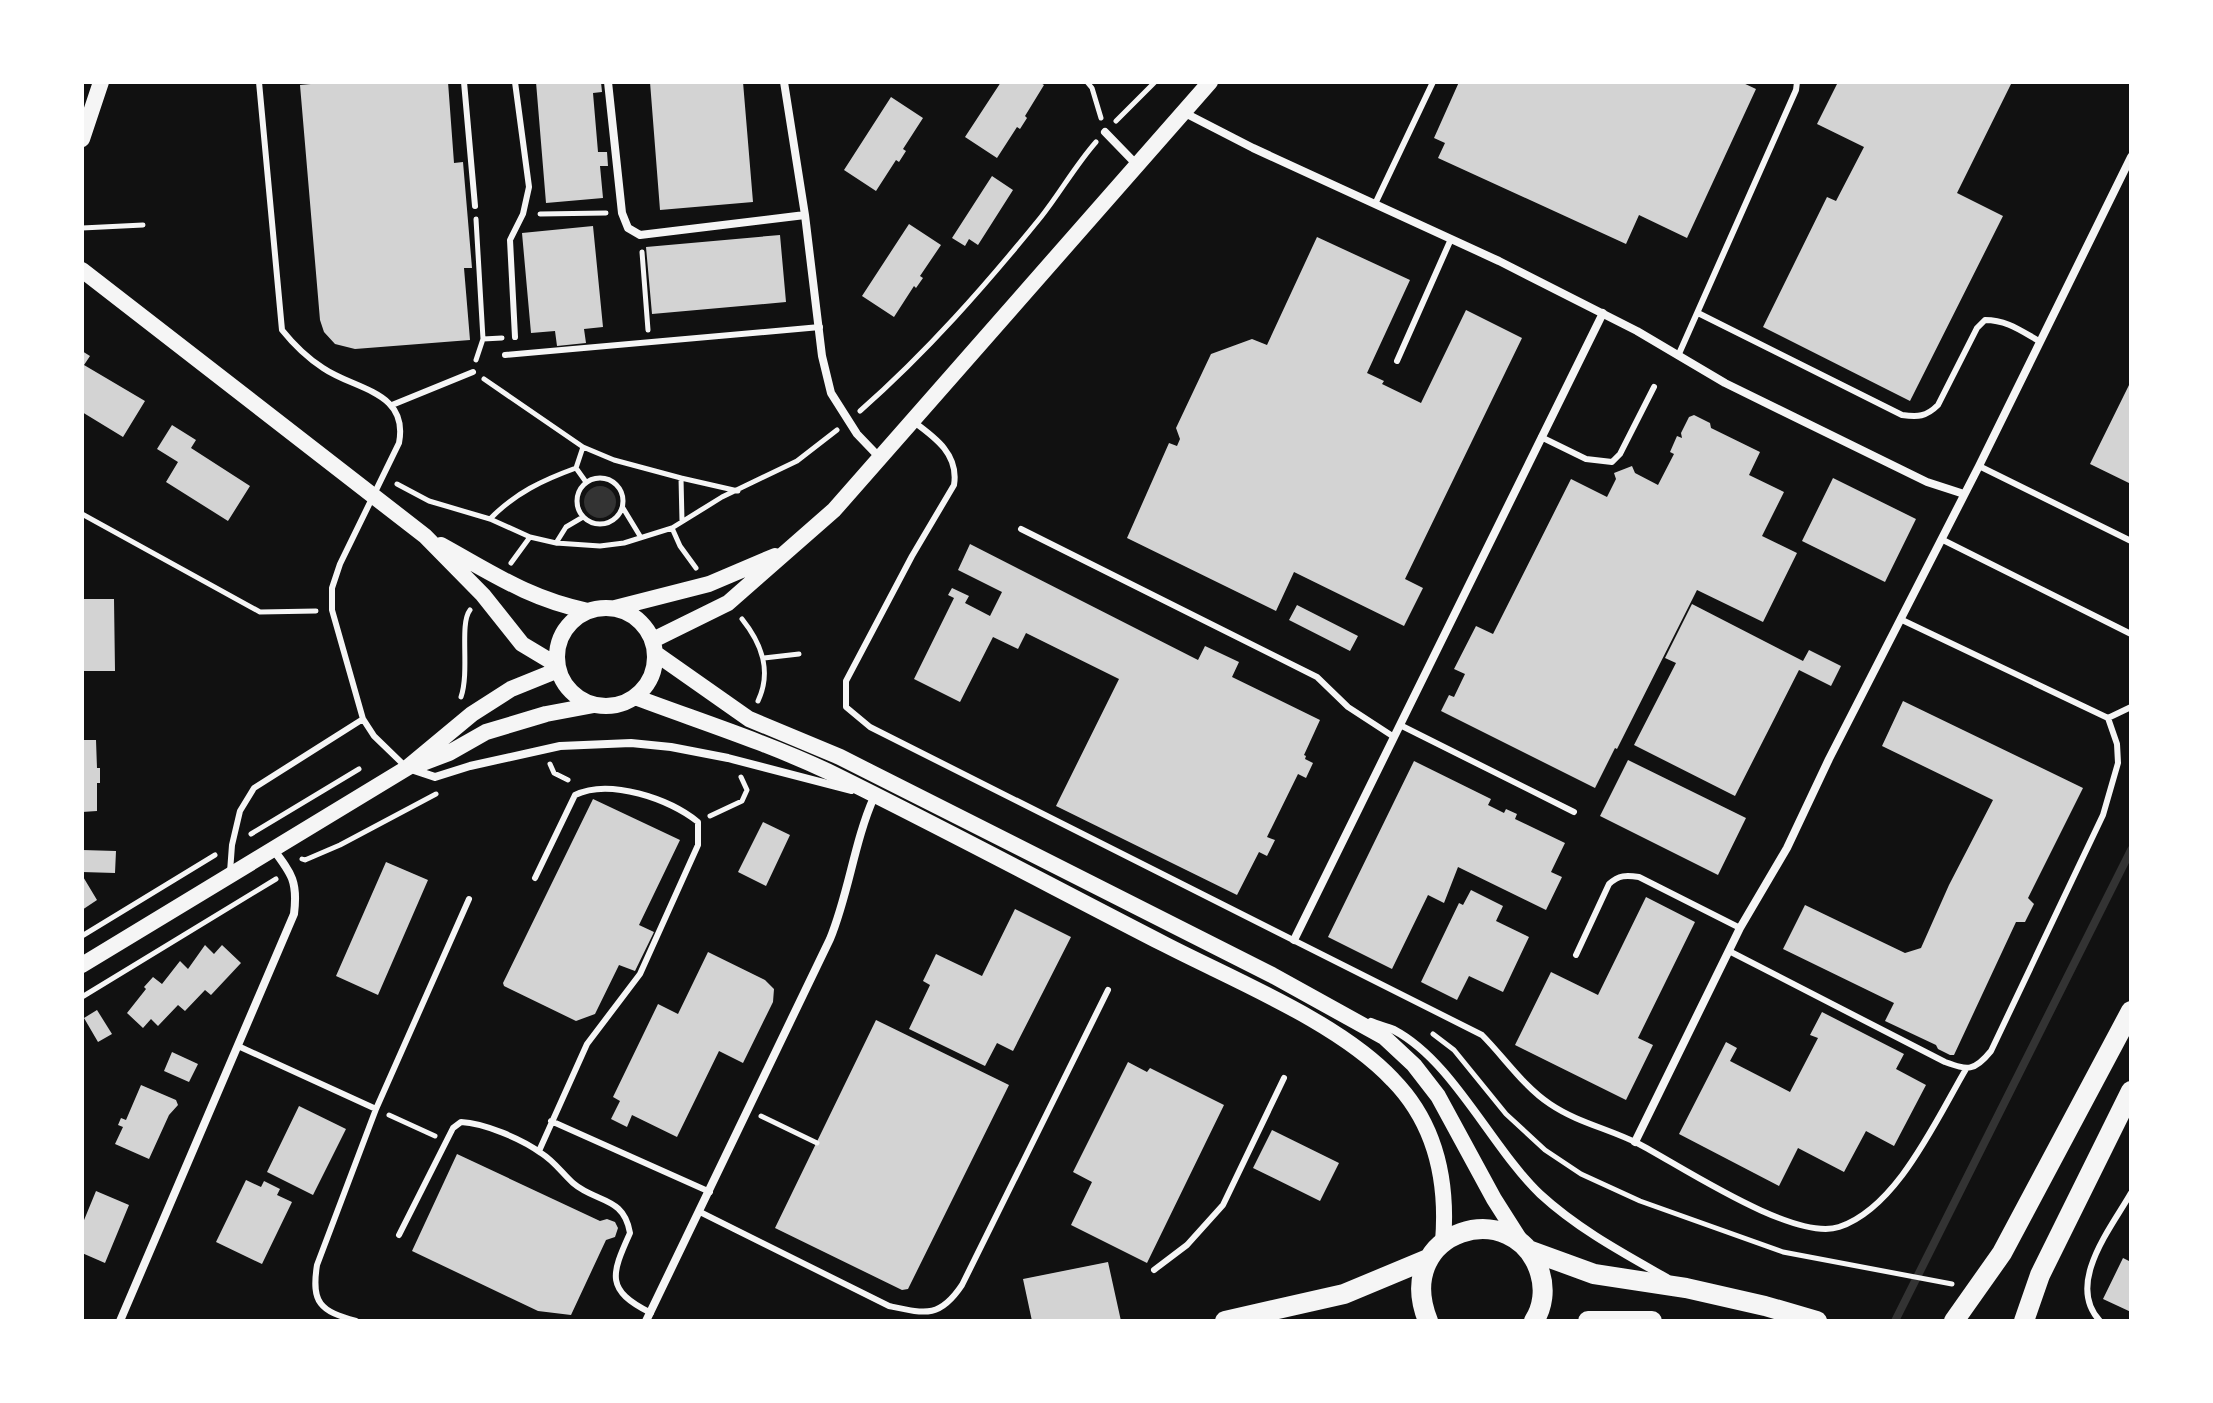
<svg xmlns="http://www.w3.org/2000/svg" width="2213" height="1403" viewBox="0 0 2213 1403" font-family="'Golos Text',sans-serif">
<style>
.water{fill:#333}
.lines{fill:none;stroke-linecap:round;stroke-linejoin:round}
.stream{stroke:#333;stroke-width:8}
.building{fill:#d3d3d3}
.path{stroke:#f5f5f5;stroke-width:5}
.service{stroke:#f5f5f5;stroke-width:6}
.minor{stroke:#f5f5f5;stroke-width:8}
.secondary{stroke:#f5f5f5;stroke-width:16}
.primary{stroke:#f5f5f5;stroke-width:20}
</style>
<rect width="100%" height="100%" fill="#111"/>
<path class="water" d="M584 502a16 16 0 1 1 32 0a16 16 0 1 1-32 0Z"/>
<g class="lines">
<path class="stream" d="M1895,1321L2131,850"/>
</g>
<path class="building" d="M332,82H448L454,163L463,162L472,268H464L470,340L355,349L335,344L324,332L320,320L300,85Z
M536,82H601L602,92L593,93L598,152H607L608,166H600L603,198L546,203Z
M650,82H743L753,202L660,210Z
M1001,82H1039L1044,85L1025,116L1027,118L1020,129L1017,127L997,158L965,137Z
M1459,82H1741L1756,89L1687,238L1639,215L1626,244L1438,158L1445,143L1434,138Z
M1838,82H2012L1957,193L2003,216L1910,401L1763,327L1827,197L1836,201L1864,147L1817,124Z
M891,97L923,118L903,149L906,151L899,162L896,160L876,191L844,170Z
M992,176L1013,190L978,245L969,239L965,246L952,238Z
M909,224L941,245L920,276L923,278L916,288L914,286L894,317L862,296Z
M593,226L603,327L584,329L586,343L557,346L555,331L531,333L522,233Z
M780,235L786,302L652,314L646,247Z
M1317,237L1410,280L1367,373L1384,381L1382,384L1421,403L1466,310L1522,338L1405,579L1423,588L1404,626L1294,572L1276,611L1127,538L1169,443L1177,446L1180,439L1176,428L1211,354L1252,339L1267,345Z
M82,351L90,356L84,365L145,401L123,437L82,412Z
M2131,381V484L2090,464Z
M1694,415L1710,423L1711,428L1760,452L1749,475L1784,492L1762,536L1797,553L1763,622L1697,590L1617,749L1615,748L1595,788L1441,711L1449,695L1454,697L1465,674L1454,669L1476,626L1493,634L1571,479L1607,497L1616,479L1614,473L1632,466L1635,473L1658,485L1674,454L1670,452L1677,436L1682,438L1681,433L1689,417Z
M172,425L196,440L191,448L250,486L228,521L166,482L178,462L157,449Z
M1833,478L1916,519L1885,582L1802,541Z
M970,544L1198,660L1205,646L1239,662L1232,677L1320,720L1304,755L1306,756L1305,759L1313,763L1306,778L1298,774L1267,837L1275,840L1267,856L1259,852L1237,895L1056,806L1119,679L1026,633L1018,649L993,637L960,702L914,679L954,598L948,595L952,588L969,596L965,603L990,616L1002,592L958,570Z
M82,599H114L115,671H82Z
M1692,604L1803,661L1809,650L1841,666L1831,686L1799,670L1735,796L1634,745L1676,663L1665,658Z
M1297,605L1358,636L1350,651L1289,620Z
M1903,701L2083,788L2028,898L2034,904L2025,922H2016L1954,1055H1950L1938,1049L1936,1045L1885,1021L1894,1003L1783,949L1805,905L1905,953L1921,948L1949,885L1993,800L1882,746Z
M82,740H96L97,768H100V783H97V811L82,812Z
M1628,760L1746,818L1718,875L1600,816Z
M1414,761L1491,799L1488,805L1504,813L1506,809L1517,814L1515,819L1565,843L1551,872L1562,877L1546,910L1458,867L1444,903L1428,895L1392,969L1328,937Z
M593,799L680,840L639,925L654,932L635,971L619,965L595,1014L576,1021L504,986L503,983Z
M763,822L790,835L766,886L738,872Z
M82,850L116,851L115,873L82,872Z
M386,862L428,880L378,995L336,976Z
M82,875L97,900L82,910Z
M1471,890L1503,906L1496,921L1529,937L1503,992L1469,976L1457,1000L1421,982L1459,903L1463,905Z
M1646,897L1695,922L1638,1038L1653,1045L1626,1100L1515,1045L1551,972L1598,995Z
M1015,909L1071,937L1013,1051L997,1043L985,1066L909,1029L930,985L923,981L936,954L982,976Z
M205,945L214,954L222,945L241,963L211,995L205,990L185,1011L178,1005L158,1026L151,1019L143,1028L127,1013L146,989L144,987L153,977L162,984L180,961L188,969Z
M708,952L765,980L774,989L773,1002L743,1063L719,1051L677,1137L632,1115L627,1127L611,1119L620,1101L613,1097L658,1004L678,1014Z
M97,1010L112,1034L98,1042L84,1018Z
M1822,1012L1904,1054L1896,1069L1926,1085L1894,1146L1866,1131L1844,1172L1798,1148L1779,1186L1679,1134L1726,1042L1737,1048L1730,1061L1790,1092L1818,1038L1810,1035Z
M876,1020L1009,1085L908,1289L902,1290L775,1228Z
M172,1052L198,1064L189,1082L164,1071Z
M1128,1062L1147,1072L1150,1068L1224,1105L1147,1263L1071,1225L1092,1182L1073,1172Z
M141,1085L176,1100L178,1105L169,1115L149,1159L115,1144L123,1127L118,1125L121,1118L126,1120Z
M299,1106L346,1129L313,1195L267,1172Z
M1272,1130L1339,1163L1320,1201L1253,1168Z
M457,1154L600,1221L607,1219L615,1222L618,1228L615,1237L606,1240L571,1315L538,1311L412,1251Z
M246,1180L261,1187L264,1181L280,1189L277,1195L292,1202L262,1264L216,1242Z
M96,1191L129,1205L105,1263L82,1253V1225Z
M2123,1258L2131,1262V1312L2103,1299Z
M1108,1262L1121,1321H1032L1023,1279Z"/>
<g class="lines">
<path class="path" d="M1087,82L1092,88L1101,118
M1116,121L1155,82
M540,214L606,213
M476,219L483,339L476,360
M82,228L143,225
M642,252L648,330
M483,339L502,338
M484,379L583,447L614,460L681,478L682,521
M860,411C927,352 985,286 1041,217C1060,193 1075,166 1096,142
M583,447L576,468L586,482
M577 501a23 23 0 1 1 46 0a23 23 0 1 1-46 0Z
M681,478L738,491
M397,484L429,501L490,519L530,537
M623,508L640,536
M82,514L260,612L316,611
M490,519C515,493 543,480 576,468
M672,528L680,546L696,568
M556,543L566,527L583,517
M511,563L530,537L556,543L600,546L624,543L672,528L722,497L797,461L837,430
M742,619C762,644 772,671 758,701
M764,658L799,654
M461,697C470,671 459,624 470,610
M550,764L554,773L568,780
M710,816L742,801L747,790L741,777
M251,834L359,769
M302,859L305,860L340,845L436,794
M82,936L215,855
M82,997L276,879
M1433,1034L1454,1050L1506,1114L1545,1150L1581,1174L1640,1201L1783,1252L1952,1284
M389,1115L435,1136
M761,1116L817,1143"/>
<path class="service" d="M259,82L282,330C294,345 306,357 323,368C355,390 409,391 399,443L340,564L332,588V610L363,719L374,736L406,767
M464,82L475,206
M515,82L529,187L523,214L510,240L515,337
M1375,204L1433,82
M1698,313L1902,415C1918,417 1926,417 1938,405L1977,328L1985,320C2007,320 2021,331 2039,341
M505,355L820,327
M1678,356L1796,90L1797,82
M1397,361L1451,239
M392,405L473,372
M914,422C936,438 959,455 954,485L912,556L846,681V707L870,727L1482,1035C1504,1057 1524,1087 1550,1104C1578,1123 1610,1129 1639,1144C1681,1166 1794,1242 1839,1227C1897,1208 1936,1120 1966,1069
M1541,437L1586,459L1612,462L1620,454L1654,387
M1979,466L2131,541
M1021,529L1317,677L1348,707L1394,737
M1941,539L2131,634
M1900,619L2108,718L2131,707
M1400,725L1574,812
M230,872L232,845L240,811L254,788L363,719
M535,878L575,795C609,778 670,799 698,822V845L640,974L587,1044L539,1151
M1729,951L1945,1062C1968,1070 1974,1072 1991,1051L2103,815L2118,763L2117,744L2108,718
M1576,955L1609,884C1619,875 1626,875 1639,877L1740,928
M238,1046L376,1109
M551,1121L710,1192
M700,1212L889,1306C926,1314 940,1318 962,1285L1108,990
M399,1235L453,1128L461,1122C484,1123 522,1139 541,1153C554,1161 562,1173 573,1183C596,1203 624,1196 630,1233C611,1275 605,1290 651,1313
M1154,1270L1187,1245L1223,1205L1284,1078
M356,1321C320,1311 311,1303 317,1265L376,1109L469,899
M2100,1321C2065,1284 2111,1228 2131,1193"/>
<path class="minor" d="M608,82L622,213L628,228L640,235L805,215
M784,82L805,215L822,356L831,393L857,434L881,459
M1183,112L1253,148L1499,261L1637,331L1725,383L1927,482L1964,494
M1105,132L1137,165
M408,768L435,777L470,766L560,746L631,743L671,747L728,758L851,790
M1294,940L1603,313
M1371,1022C1378,1025 1387,1027 1394,1030C1453,1061 1491,1147 1540,1194C1578,1229 1623,1253 1667,1278
M1635,1142L1740,928L1787,848L1829,759L1979,466L2131,157
M120,1321L294,914C298,882 292,874 273,849
M646,1321L830,939C849,893 854,842 874,797L872,796"/>
<path class="secondary" d="M82,139L101,82
M82,270L425,536L483,595L522,644L557,665
M441,545C492,573 529,599 588,611
M557 657a49 49 0 1 1 98 0a49 49 0 1 1-98 0Z
M615,608L709,584L775,556
M653,640L728,603L834,510L1210,82
M655,653L749,719L840,757L1272,975L1384,1037L1414,1065L1438,1096L1494,1199L1522,1243
M635,697C699,721 765,742 827,771C941,827 1053,887 1166,945C1236,981 1340,1023 1393,1080C1436,1124 1448,1182 1443,1242
M420,764L449,753L486,732L546,714L594,705
M82,965L407,768L472,714L511,689L558,670"/>
<path class="primary" d="M1528,1250L1594,1274L1686,1288L1765,1306L1817,1321
M1225,1321L1344,1294L1428,1259
M1428,1321C1391,1229 1516,1194 1540,1273C1545,1289 1543,1307 1534,1321
M1588,1321H1652
M1954,1321L2002,1253L2131,1011
M2024,1321L2040,1275L2131,1091"/>
</g>
<rect width="2213" height="1403" fill="none" stroke="#ffffff" stroke-width="168"/>
</svg>
